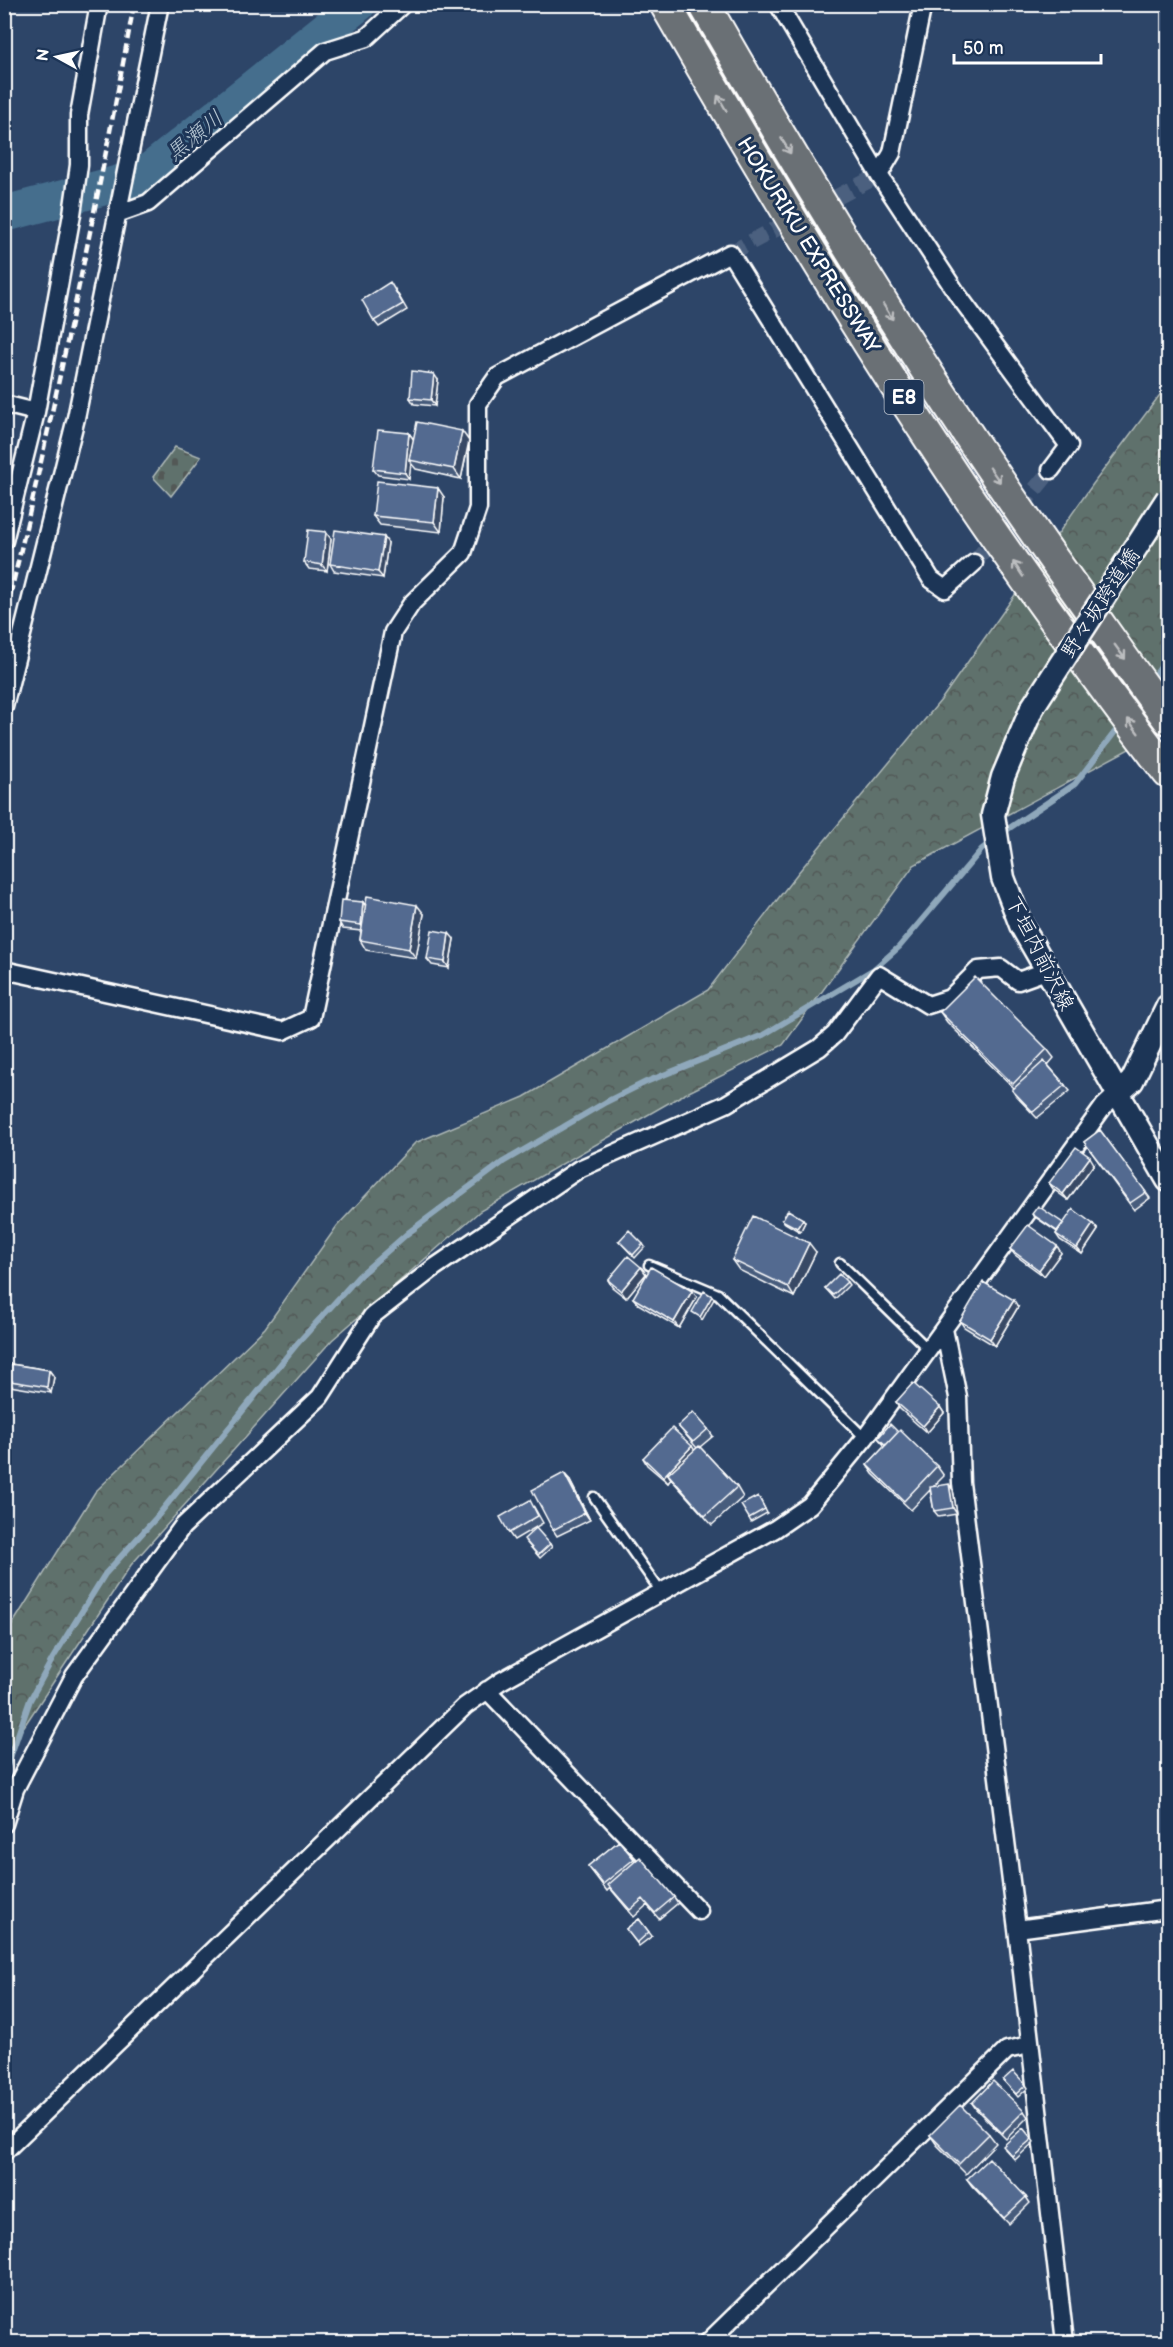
<svg xmlns="http://www.w3.org/2000/svg" width="1173" height="2347" viewBox="0 0 1173 2347" font-family="'Balsamiq Sans','Klee One',sans-serif">
<style>
.forest{fill:url(#forest-crowns);stroke:#aeb8b6;stroke-width:1.5}
.cemetery{fill:url(#cemetery-stones);stroke:#aeb8b6;stroke-width:1.5}
.lines{fill:none;stroke-linecap:round;stroke-linejoin:round}
.stream{stroke:#8fa8bb;stroke-width:6}
.river{stroke:#456e8d;stroke-width:36}
.street-tunnel{stroke:#4c617f;stroke-width:16;stroke-dasharray:16 8;stroke-linecap:butt}
.lane-casing{stroke:#fff;stroke-width:13}
.street-casing{stroke:#fff;stroke-width:21}
.secondary-casing{stroke:#fff;stroke-width:27}
.highway-casing{stroke:#fff;stroke-width:34}
.lane{stroke:#1d3557;stroke-width:8}
.street{stroke:#1d3557;stroke-width:16}
.secondary{stroke:#1d3557;stroke-width:22}
.highway{stroke:#6b6f74;stroke-width:30}
.rail{stroke:#fff;stroke-width:4.5;stroke-dasharray:9 4.5;stroke-linecap:butt}
.secondary-bridge-casing{stroke:#fff;stroke-width:27;stroke-linecap:butt}
.secondary-bridge{stroke:#1d3557;stroke-width:22}
.wall{fill:#475b7c;stroke:#fff;stroke-width:1.5}
.shaded-wall{fill:#394a65;stroke:#fff;stroke-width:1.5}
.building{fill:#526a90;stroke:#fff;stroke-width:1.5}
.oneway{stroke:#bcbec0}
.labels{text-anchor:middle;stroke-width:6;stroke-linejoin:round;paint-order:stroke}
.shield{fill:#1d3557;stroke:#bbc2cd;stroke-width:1.5}
.shield-label{font-size:20px;font-weight:bold;fill:#fff}
.street-label{font-size:21px;fill:#fff;stroke:#1d3557}
.water-label{font-size:22px;font-style:italic;fill:#b5c5d1;stroke:#1d3557}
</style>
<defs>
<pattern id="forest-crowns" width="20" height="18" patternUnits="userSpaceOnUse" patternTransform="scale(1.5)"><rect width="20" height="18" fill="#5e716c"/><path d="M2 6a3 3 0 1 1 6 0M12 15a3 3 0 1 1 6 0" fill="none" stroke="#525957"/></pattern>
<pattern id="cemetery-stones" width="16" height="16" patternUnits="userSpaceOnUse" patternTransform="scale(1.5)"><rect width="16" height="16" fill="#5e716c"/><path d="M2 7V4a2 2 0 0 1 4 0v3zM10 15v-3a2 2 0 0 1 4 0v3z" fill="#525957"/></pattern>
</defs>
<rect width="100%" height="100%" fill="#2d4568"/>
<filter id="ink" filterUnits="userSpaceOnUse"><feTurbulence type="fractalNoise" baseFrequency=".0167" numOctaves="2"/><feDisplacementMap in="SourceGraphic" scale="12" xChannelSelector="R" yChannelSelector="G"/><feConvolveMatrix kernelMatrix="1 2 1 2 8 2 1 2 1" color-interpolation-filters="sRGB"/></filter>
<g filter="url(#ink)">
<path class="forest" d="M1168,384V728L914,865L783,1045L679,1097L480,1211L332,1340L131,1565L5,1755V1636L95,1492L265,1328L337,1226L415,1143L524,1097L708,990L797,874L941,700L1093,484Z"/>
<path class="cemetery" d="M175,447L201,457L171,496L153,477Z"/>
<g class="lines">
<path class="stream" d="M1151,681L1168,657
M1002,833L1075,784L1121,724
M4,1775L30,1700L53,1658L105,1574L156,1518L296,1345L359,1276L408,1233L503,1162L606,1102L646,1082L763,1035L874,969L899,947L982,849L992,841"/>
<path class="river" d="M4,214L142,177L358,4"/>
<path class="street-tunnel" d="M730,253L879,175
M974,563L1051,470"/>
<g class="lane-casing">
<path id="lane" d="M840,1263L929,1350
M649,1265L718,1294L865,1438
M594,1497L661,1592"/>
</g>
<g class="street-casing">
<path id="street" d="M778,4L879,175L958,295L1069,446L1051,470
M879,175L892,153L923,4
M117,214L148,203L325,51L366,38L403,4
M4,404L36,412
M4,541L36,412L72,214L79,165V115L99,4
M4,707L76,418L160,4
M4,970L283,1031L311,1018L393,632L412,603L463,553L478,508V404L497,377L730,253L931,579L945,589L974,563
M944,1329L958,1397L961,1483L1017,1929L1065,2342
M487,1690L699,1911
M4,1824L15,1789L74,1676L182,1527L320,1397L372,1316L435,1267L579,1169L726,1104L819,1048L835,1034L879,975L928,1005L950,998L978,970L1001,968L1018,981L1046,971
M1017,1929L1168,1909
M4,2152L465,1706L501,1681L775,1529L810,1505L865,1438L1104,1106L1117,1094
M708,2342L1007,2050L1029,2045"/>
</g>
<g class="secondary-casing">
<path id="secondary" d="M1032,708L1003,777L993,815L1003,878L1021,925L1168,1180
M1117,1094L1132,1081L1168,1006"/>
</g>
<g class="highway-casing">
<path id="highway" d="M665,4C752,155 841,305 937,450C1010,561 1088,668 1168,773
M704,4C822,211 947,412 1086,605C1113,643 1140,682 1168,719"/>
</g>
<use href="#lane" class="lane"/>
<use href="#street" class="street"/>
<use href="#secondary" class="secondary"/>
<use href="#highway" class="highway"/>
<path class="rail" d="M4,621C53,417 96,211 134,4"/>
<g class="secondary-bridge-casing">
<path id="secondary-bridge" d="M1032,708L1168,498"/>
</g>
<use href="#secondary-bridge" class="secondary-bridge"/>
</g>
<path class="wall" d="M395,289L407,310L379,327L374,321Z
M438,380L435,406L414,404L410,398Z
M409,433L413,439L469,441L461,479L416,469L411,463L409,479L378,475L373,469Z
M444,497L441,532L380,525L373,516Z
M331,539L327,571L309,569L304,562Z
M388,543L383,578L334,571L330,564Z
M363,902L365,905L424,914L416,958L366,950L360,940L361,931L343,929L339,922Z
M454,939L449,968L432,965L427,959Z
M940,1012L1047,1049L1054,1058L1048,1065L1070,1091L1037,1118L1016,1096L1012,1090L1014,1088L947,1022Z
M1100,1130L1150,1198L1134,1210L1084,1142Z
M1094,1164L1068,1200L1053,1189L1049,1183Z
M1032,1214L1063,1223L1093,1224L1098,1230L1082,1254L1060,1240L1056,1234L1057,1232L1035,1217Z
M803,1219L805,1222L800,1232L785,1223L782,1220Z
M619,1241L643,1244L645,1247L635,1258Z
M1057,1246L1061,1253L1044,1276L1015,1255L1010,1249Z
M816,1252L794,1297L739,1270L732,1260Z
M641,1267L646,1274L626,1298L612,1287L608,1280Z
M847,1282L849,1285L835,1299L825,1288Z
M697,1297L679,1328L638,1304L633,1298Z
M1018,1307L995,1346L964,1327L960,1321Z
M4,1363L49,1370L54,1377L51,1393L4,1385Z
M896,1402L940,1407L944,1413L927,1433L900,1409Z
M678,1426L708,1429L713,1436L700,1447L737,1487L743,1497L712,1525L671,1479L668,1483L647,1465L643,1458L692,1446L694,1450L697,1448Z
M878,1438L937,1466L944,1476L933,1487L953,1490L957,1514L939,1517L934,1511L930,1490L911,1510L873,1474L867,1465L885,1446Z
M569,1479L590,1520L557,1536L553,1530Z
M760,1499L767,1513L751,1522L749,1518Z
M534,1507L543,1523L514,1540L509,1533Z
M526,1542L550,1544L552,1547L540,1558Z
M619,1841L635,1861L674,1897L678,1903L659,1919L647,1905L634,1917L610,1888L607,1891L588,1866Z
M639,1919L652,1936L639,1946L626,1929Z
M1003,2080L1026,2085L1028,2088L1018,2097Z
M972,2103L1024,2111L1028,2117L1006,2139L976,2109Z
M989,2134L996,2143L966,2174L937,2145L930,2135Z
M1032,2139L1034,2142L1015,2160L1005,2149Z
M967,2179L1026,2197L1030,2203L1009,2224L972,2186Z"/>
<path class="shaded-wall" d="M434,374L438,380L435,406L431,400Z
M462,431L469,441L461,479L454,469Z
M409,433L414,440L409,460L411,463L409,479L405,473Z
M438,488L444,497L441,532L434,522Z
M326,532L331,539L327,571L322,565Z
M384,537L388,543L383,578L378,572Z
M363,902L368,909L365,931L361,925Z
M417,905L424,914L416,958L409,949Z
M449,933L454,939L449,968L445,962Z
M1090,1157L1094,1164L1068,1200L1063,1194Z
M803,1219L805,1222L800,1232L797,1228Z
M1093,1224L1098,1230L1082,1254L1077,1248Z
M809,1243L816,1252L794,1297L788,1287Z
M1057,1246L1061,1253L1044,1276L1039,1270Z
M641,1267L646,1274L626,1298L621,1291Z
M692,1291L697,1297L679,1328L674,1322Z
M712,1296L714,1299L702,1320L700,1317Z
M1014,1300L1018,1307L995,1346L990,1339Z
M49,1370L54,1377L51,1393L47,1387Z
M940,1407L944,1413L927,1433L923,1426Z
M692,1446L696,1453L668,1474L671,1479L668,1483L663,1477Z
M564,1473L569,1479L590,1520L585,1513Z
M949,1484L953,1490L957,1514L953,1508Z"/>
<path class="building" d="M390,282L403,304L374,321L362,300Z
M412,371L434,374L431,400L410,398Z
M417,422L462,431L454,469L409,460Z
M378,430L409,433L405,473L373,469Z
M377,481L438,488L434,522L373,516Z
M308,530L326,532L322,565L304,562Z
M335,530L384,537L378,572L330,564Z
M367,896L417,905L409,949L360,940Z
M341,900L363,902L361,925L339,922Z
M432,930L449,933L445,962L427,959Z
M975,977L1047,1049L1013,1084L940,1012Z
M1044,1061L1065,1085L1033,1112L1012,1090Z
M1100,1130L1146,1192L1130,1203L1084,1142Z
M1076,1147L1090,1157L1063,1194L1049,1183Z
M1038,1206L1063,1223L1057,1231L1032,1214Z
M1073,1209L1093,1224L1077,1248L1056,1234Z
M788,1210L803,1219L797,1228L782,1220Z
M753,1216L809,1243L788,1287L732,1260Z
M1028,1225L1057,1246L1039,1270L1010,1249Z
M629,1230L643,1244L633,1255L619,1241Z
M628,1256L641,1267L621,1291L608,1280Z
M651,1267L692,1291L674,1322L633,1298Z
M839,1274L847,1282L833,1295L825,1288Z
M983,1282L1014,1300L990,1339L960,1321Z
M704,1291L712,1296L700,1317L692,1312Z
M4,1363L49,1370L47,1387L4,1380Z
M913,1383L940,1407L923,1426L896,1402Z
M693,1412L708,1429L693,1442L678,1426Z
M890,1424L898,1432L886,1445L878,1438Z
M672,1428L692,1446L663,1477L643,1458Z
M900,1430L937,1466L904,1501L867,1465Z
M699,1446L737,1487L705,1516L668,1474Z
M564,1473L585,1513L553,1530L532,1490Z
M949,1484L953,1508L934,1511L930,1487Z
M758,1496L765,1509L749,1518L741,1505Z
M530,1500L538,1516L509,1533L500,1517Z
M536,1528L550,1544L538,1555L524,1539Z
M619,1841L634,1859L603,1884L588,1866Z
M640,1857L674,1897L655,1913L643,1899L630,1910L608,1885Z
M639,1919L649,1932L637,1943L626,1929Z
M1013,2071L1026,2085L1016,2094L1003,2080Z
M993,2081L1024,2111L1002,2133L972,2103Z
M960,2105L989,2134L959,2164L930,2135Z
M1023,2128L1032,2139L1012,2156L1003,2146Z
M989,2158L1026,2197L1004,2218L967,2179Z"/>
<defs><path id="oneway-shaft" d="M-6 0H5M1.5-3L5.5 0L1.5 3" fill="none" stroke-width="1.6" stroke-linecap="round" stroke-linejoin="round" transform="scale(1.5)"/></defs>
<g class="oneway">
<use href="#oneway-shaft" transform="translate(722 103) rotate(-120)"/>
<use href="#oneway-shaft" transform="translate(786 146) rotate(59)"/>
<use href="#oneway-shaft" transform="translate(888 312) rotate(58)"/>
<use href="#oneway-shaft" transform="translate(995 475) rotate(55)"/>
<use href="#oneway-shaft" transform="translate(1018 569) rotate(-124)"/>
<use href="#oneway-shaft" transform="translate(1120 652) rotate(54)"/>
<use href="#oneway-shaft" transform="translate(1133 726) rotate(-127)"/>
</g>
</g>
<g class="labels">
<rect class="shield" x="884.5" y="380" width="39" height="34" rx="4.5"/>
<g class="shield-label">
<text x="904" y="404">E8</text>
</g>
<g class="street-label">
<text transform="translate(809 245) rotate(58)" y="7">HOKURIKU EXPRESSWAY</text>
<text transform="translate(1100 603) rotate(-57)" y="7">野々坂跨道橋</text>
<text transform="translate(1040 953) rotate(63)" y="7">下垣内前沢線</text>
</g>
<g class="water-label">
<text transform="translate(194 135) rotate(-39)" y="8">黒瀬川</text>
</g>
</g>
<rect width="1173" height="2347" fill="none" stroke="#1d3557" stroke-width="24"/>
<rect x="12" y="12" width="1149" height="2323" fill="none" stroke="#fff" stroke-width="2" filter="url(#ink)"/>
<g transform="translate(57 57) rotate(278)" stroke="#1d3557" stroke-width="4.5" paint-order="stroke">
<path d="M0-4.5L10 22L0 15L-10 22Z" fill="#ffffff"/>
<text y="-9" font-size="16" font-weight="bold" text-anchor="middle" fill="#ffffff">N</text>
</g>
<path d="M954 54v9h147v-9" fill="none" stroke="#ffffff" stroke-width="3"/>
<text x="963" y="54" font-size="18" fill="#ffffff" stroke="#1d3557" stroke-width="4.5" paint-order="stroke">50 m</text>
</svg>
